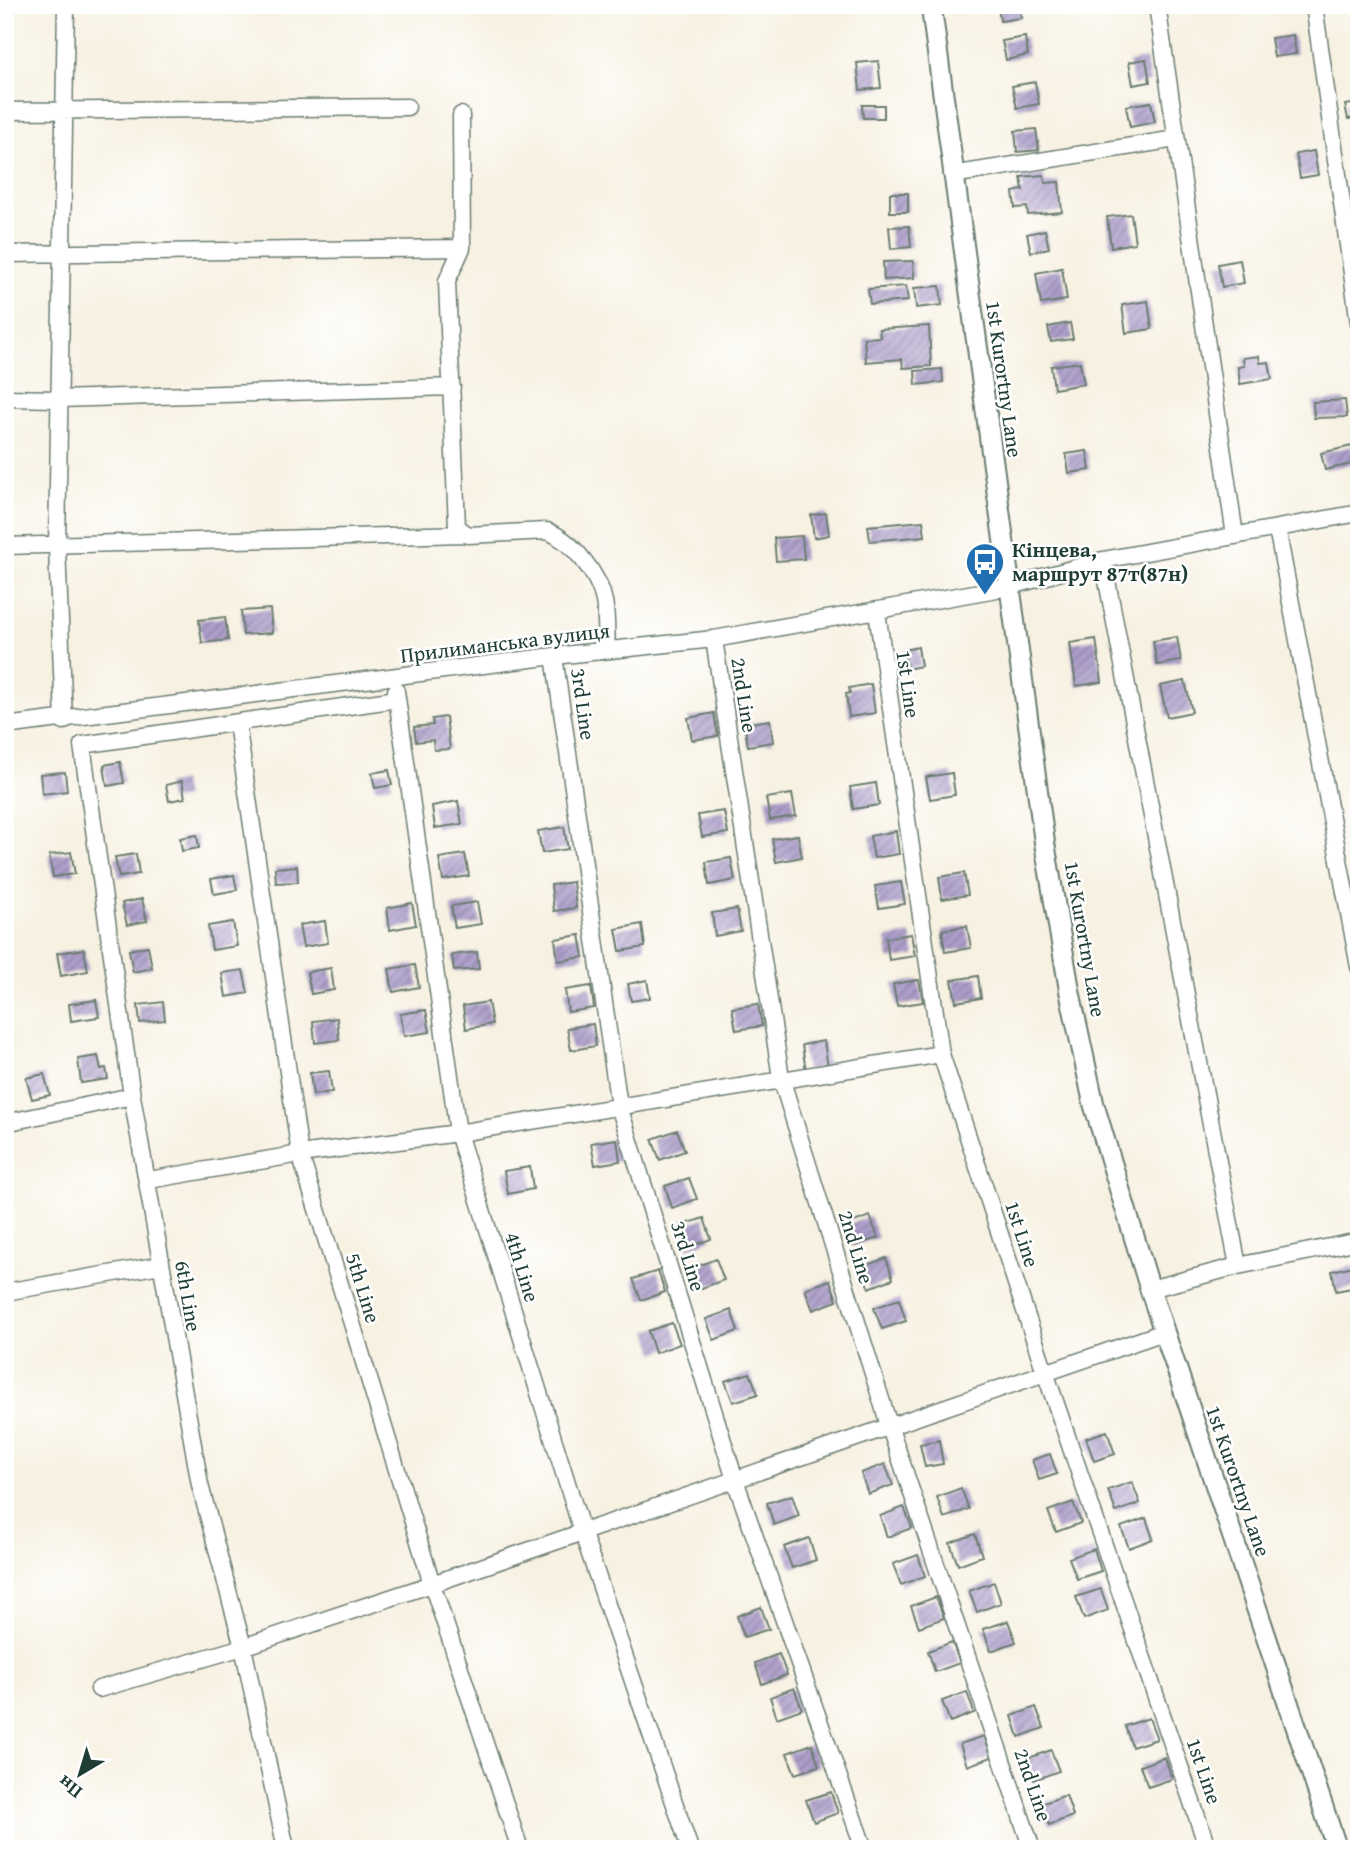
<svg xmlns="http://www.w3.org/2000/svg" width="1364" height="1854" viewBox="0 0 1364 1854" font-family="'Gentium Book Plus',serif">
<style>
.building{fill:url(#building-hatch)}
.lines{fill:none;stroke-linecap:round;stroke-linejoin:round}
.minor-casing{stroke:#6b7c71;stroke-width:19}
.tertiary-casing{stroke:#6b7c71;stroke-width:23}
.minor{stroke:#fff;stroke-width:16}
.tertiary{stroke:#fff;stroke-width:19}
.labels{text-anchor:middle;stroke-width:5;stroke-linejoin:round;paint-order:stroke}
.street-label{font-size:21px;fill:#1f3d34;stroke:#fff}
.poi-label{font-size:21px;font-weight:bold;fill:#1f3d34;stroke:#fff;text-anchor:start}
</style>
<defs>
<pattern id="building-hatch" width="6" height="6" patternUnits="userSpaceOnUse" patternTransform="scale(1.75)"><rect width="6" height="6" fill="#ad9eca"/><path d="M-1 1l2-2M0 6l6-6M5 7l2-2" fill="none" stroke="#8c82a5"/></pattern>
</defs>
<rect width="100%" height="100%" fill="#fff"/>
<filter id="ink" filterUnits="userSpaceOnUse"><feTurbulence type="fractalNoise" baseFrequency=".0143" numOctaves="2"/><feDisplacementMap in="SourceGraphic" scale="14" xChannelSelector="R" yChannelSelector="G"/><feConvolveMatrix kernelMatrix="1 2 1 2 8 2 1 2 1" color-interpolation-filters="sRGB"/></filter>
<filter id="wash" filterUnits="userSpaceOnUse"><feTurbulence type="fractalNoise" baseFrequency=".00686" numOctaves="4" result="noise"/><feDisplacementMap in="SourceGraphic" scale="28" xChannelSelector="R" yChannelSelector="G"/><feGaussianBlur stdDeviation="1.57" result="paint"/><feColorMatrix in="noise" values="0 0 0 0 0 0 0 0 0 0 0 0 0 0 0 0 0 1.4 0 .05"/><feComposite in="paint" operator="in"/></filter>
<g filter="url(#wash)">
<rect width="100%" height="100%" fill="#f7f1e1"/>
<g id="blocks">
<path class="building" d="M1019,5L1021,18L1000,21L998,6Z
M1293,35L1296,54L1274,57L1271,38Z
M1025,37L1028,55L1006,60L1002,41Z
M1146,59L1150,82L1133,85L1129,62Z
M878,61L881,88L860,90L857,63Z
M1035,82L1039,104L1017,108L1012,86Z
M1151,102L1155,122L1130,127L1126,106Z
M1359,103V117L1348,119L1345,105Z
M862,105H884V118H863Z
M1036,129L1039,150L1017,152L1015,131Z
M1314,151L1318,175L1300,178L1296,154Z
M1044,175L1045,183L1059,182L1062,212L1028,215L1027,207L1015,208L1013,192L1023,190L1021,177Z
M890,193H908V212H890Z
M1131,214L1135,243L1111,247L1107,217Z
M909,226L911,247L891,249L889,227Z
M1045,230L1049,248L1031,252L1027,234Z
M1240,260L1244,283L1222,287L1218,264Z
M913,261L914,278L884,280L883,262Z
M1062,268L1067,300L1041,304L1036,273Z
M906,286L908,301L870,304L868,289Z
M940,286L942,305L916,308L914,288Z
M1148,301L1152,329L1126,333L1122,305Z
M1070,323L1073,339L1051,342L1048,327Z
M929,326L931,366L903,368L902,359L866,362L864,338L880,337L879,329Z
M1259,356L1260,363L1269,362L1272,379L1240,384L1238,367L1244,366L1243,358Z
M1080,362L1084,384L1054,389L1051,366Z
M942,369L943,382L916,385L915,371Z
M1345,400L1347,417L1314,418L1313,402Z
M1352,446L1356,463L1325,470L1321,453Z
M1087,451L1090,470L1069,473L1066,454Z
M826,513L829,535L814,538L811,515Z
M923,521L925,536L870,541L868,526Z
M802,536L804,559L776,561L774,538Z
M270,609L272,633L243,635L241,611Z
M225,617L228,640L202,643L199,620Z
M1177,637L1181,661L1157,665L1153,641Z
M1096,639L1102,682L1076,686L1070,643Z
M918,647L921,666L907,669L904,650Z
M1185,681L1192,712L1167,717L1160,686Z
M871,684L875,713L849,717L846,694L850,693L849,688Z
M714,713L718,736L692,740L688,718Z
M446,717L450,749L434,750L433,740L416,742L414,727L433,725L432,719Z
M770,720L773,742L748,746L744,724Z
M120,762L124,783L107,786L104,765Z
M389,770L392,785L375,788L372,773Z
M65,772L67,791L42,794L40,774Z
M952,773L955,795L930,799L926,777Z
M182,781L185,798L169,801L166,785Z
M876,783L879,805L853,809L850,787Z
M792,794L796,816L770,820L766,798Z
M458,801L462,824L435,828L432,806Z
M724,811L728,833L702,837L698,815Z
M564,827L568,849L542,853L538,831Z
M896,831L899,854L874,858L870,836Z
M197,835L199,848L182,851L180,838Z
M798,835L802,857L776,862L772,839Z
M71,852L75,874L53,877L49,855Z
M136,854L139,874L119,877L115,857Z
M465,854L469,876L443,880L439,858Z
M731,858L735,880L709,885L706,862Z
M297,866L298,882L276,883L275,868Z
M964,873L968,895L942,899L939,877Z
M234,875L237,890L214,894L211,879Z
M573,882L576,908L554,911L551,885Z
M901,882L905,904L879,908L875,886Z
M142,899L147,921L127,925L122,903Z
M477,902L481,924L455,928L451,906Z
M412,903L416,925L390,930L387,908Z
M737,909L741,931L715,936L712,913Z
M325,921L328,943L303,947L299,925Z
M233,922L237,946L212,950L208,926Z
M642,924L645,947L620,951L616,929Z
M967,926L971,948L945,952L942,930Z
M911,934L915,956L889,960L886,938Z
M580,935L584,957L558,961L555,939Z
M148,946L152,968L133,972L129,950Z
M84,949L88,971L61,976L57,953Z
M477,952L479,969L454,971L452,955Z
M415,965L419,987L393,992L389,969Z
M331,968L334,990L311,994L307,972Z
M243,970L248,993L226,997L222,973Z
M978,976L981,998L956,1002L952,980Z
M647,980L650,998L631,1001L628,984Z
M919,980L923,1002L897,1006L893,984Z
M591,986L594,1008L568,1012L565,990Z
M96,1000L99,1017L71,1021L69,1004Z
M163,1002L165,1020L140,1023L138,1005Z
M488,1002L492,1024L466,1029L463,1006Z
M758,1004L762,1026L736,1030L732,1008Z
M426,1010L430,1032L404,1036L400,1014Z
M337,1018L339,1040L315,1043L313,1021Z
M593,1024L596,1046L571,1050L567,1028Z
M824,1041L828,1067L806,1071L802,1045Z
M98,1056L101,1069L106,1068L108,1079L81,1083L78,1059Z
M329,1071L332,1092L313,1095L310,1073Z
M44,1074L50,1095L32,1099L26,1078Z
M677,1130L685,1151L660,1160L652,1139Z
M617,1139L620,1161L595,1165L591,1143Z
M530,1167L533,1189L508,1194L504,1171Z
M689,1178L697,1199L672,1208L665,1186Z
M870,1216L878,1238L853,1246L846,1225Z
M704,1218L711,1239L687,1248L679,1226Z
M886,1258L893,1279L869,1288L861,1267Z
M716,1259L724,1280L699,1289L692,1268Z
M1353,1266L1357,1287L1336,1291L1332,1271Z
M658,1271L665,1292L641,1300L633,1279Z
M830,1280L837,1301L813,1310L805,1289Z
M899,1299L906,1321L882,1329L874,1308Z
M731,1310L738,1331L714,1340L706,1319Z
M672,1323L680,1344L655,1353L648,1331Z
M750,1373L758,1394L733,1402L725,1381Z
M1107,1431L1115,1454L1094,1461L1086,1438Z
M939,1440L943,1464L925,1467L920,1444Z
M1050,1454L1057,1474L1039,1480L1032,1460Z
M885,1464L893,1485L868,1494L861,1473Z
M1132,1482L1140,1503L1116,1512L1108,1490Z
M961,1488L969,1509L944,1518L937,1497Z
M792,1495L799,1516L774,1525L767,1503Z
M1073,1502L1081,1523L1056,1532L1048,1511Z
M904,1507L912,1528L887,1537L880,1516Z
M1146,1518L1153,1539L1129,1548L1121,1527Z
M975,1534L982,1556L958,1565L950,1543Z
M809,1538L816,1560L792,1568L784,1547Z
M1094,1549L1101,1571L1077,1579L1069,1558Z
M918,1555L925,1576L901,1585L893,1564Z
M994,1582L1001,1603L977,1612L969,1591Z
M1101,1589L1108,1610L1084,1619L1076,1597Z
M936,1597L944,1618L919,1627L911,1606Z
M761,1607L769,1629L744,1637L737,1616Z
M1008,1621L1016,1642L991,1651L983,1629Z
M952,1642L960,1663L935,1672L928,1651Z
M779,1654L787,1675L762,1684L755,1663Z
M794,1688L802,1709L777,1718L770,1697Z
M967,1692L974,1713L950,1722L942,1701Z
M1036,1707L1044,1728L1019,1737L1012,1716Z
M1149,1718L1157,1739L1132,1747L1125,1726Z
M984,1736L992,1757L967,1766L960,1744Z
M812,1744L819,1766L795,1774L787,1753Z
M1051,1750L1059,1771L1034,1780L1026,1759Z
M1165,1757L1172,1779L1148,1787L1140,1766Z
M831,1792L838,1813L814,1822L806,1800Z
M1066,1795L1073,1816L1049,1825L1041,1804Z"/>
</g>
</g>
<g filter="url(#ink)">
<use href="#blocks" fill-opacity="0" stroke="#6b7c71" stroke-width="2"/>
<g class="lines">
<g class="minor-casing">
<path id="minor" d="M1157,5L1235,536
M1314,5L1359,323
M5,111L407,107
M461,115L462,248L447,281L457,527L468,535L547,531C572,540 599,575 604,601C607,617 606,634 607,650
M952,175L1176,139
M5,254L462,248
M5,398L58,399L452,387
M1277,528L1359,967
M5,546L465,534
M1103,560L1238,1266
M877,612L941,1054L1045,1372L1208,1849
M714,639L781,1078L889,1425L1032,1849
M554,656L619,1106L735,1480L864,1849
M396,691L458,1133L582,1531L690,1849
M64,721L57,547L66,5
M237,723L300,1154L432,1584L520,1849
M5,726L554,656L714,639L1008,587L1103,560L1359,513
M5,1123L132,1096
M149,1180L300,1154L458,1133L941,1054
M1150,1289L1238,1266L1359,1241
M5,1292L161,1265
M99,1689L243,1647L432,1584L1164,1332
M286,1849L243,1647L200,1485L132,1096L82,745L397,699"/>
</g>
<g class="tertiary-casing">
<path id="tertiary" d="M931,5L1045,846L1070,993L1094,1105L1150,1289L1337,1849"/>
</g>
<use href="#minor" class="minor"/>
<use href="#tertiary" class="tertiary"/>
</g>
</g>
<defs>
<g id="bus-pin" transform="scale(2.0125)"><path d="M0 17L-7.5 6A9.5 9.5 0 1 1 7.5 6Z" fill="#1f6fb2" stroke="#fff"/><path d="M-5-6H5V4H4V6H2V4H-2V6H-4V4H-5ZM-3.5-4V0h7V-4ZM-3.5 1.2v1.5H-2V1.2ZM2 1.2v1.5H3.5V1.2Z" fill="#fff"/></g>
</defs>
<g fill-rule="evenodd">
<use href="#bus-pin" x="985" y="562"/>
</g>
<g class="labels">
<g class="street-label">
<text transform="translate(1004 379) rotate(82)" y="7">1st Kurortny Lane</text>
<text transform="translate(505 643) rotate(-7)" y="7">Прилиманська вулиця</text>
<text transform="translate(908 684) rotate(82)" y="7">1st Line</text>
<text transform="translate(744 695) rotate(81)" y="7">2nd Line</text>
<text transform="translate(583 704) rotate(82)" y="7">3rd Line</text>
<text transform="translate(1085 939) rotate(80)" y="7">1st Kurortny Lane</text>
<text transform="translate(1022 1234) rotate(72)" y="7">1st Line</text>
<text transform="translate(856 1247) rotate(73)" y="7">2nd Line</text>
<text transform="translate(688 1256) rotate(73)" y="7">3rd Line</text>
<text transform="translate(522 1267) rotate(73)" y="7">4th Line</text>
<text transform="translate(363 1288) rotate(73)" y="7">5th Line</text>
<text transform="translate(188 1296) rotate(80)" y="7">6th Line</text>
<text transform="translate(1238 1481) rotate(71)" y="7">1st Kurortny Lane</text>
<text transform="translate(1204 1771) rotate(71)" y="7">1st Line</text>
<text transform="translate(1033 1785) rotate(71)" y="7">2nd Line</text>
</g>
<g class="poi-label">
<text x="1012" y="557">Кінцева,<tspan x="1012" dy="24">маршрут 87т(87н)</tspan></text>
</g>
</g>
<rect width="1364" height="1854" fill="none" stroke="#fff" stroke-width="28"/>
<g transform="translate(80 1774) rotate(218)" stroke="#ffffff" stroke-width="5" paint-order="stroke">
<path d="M0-5L12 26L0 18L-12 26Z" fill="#1f3d34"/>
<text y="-10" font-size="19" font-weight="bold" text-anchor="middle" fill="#1f3d34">Пн</text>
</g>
</svg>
